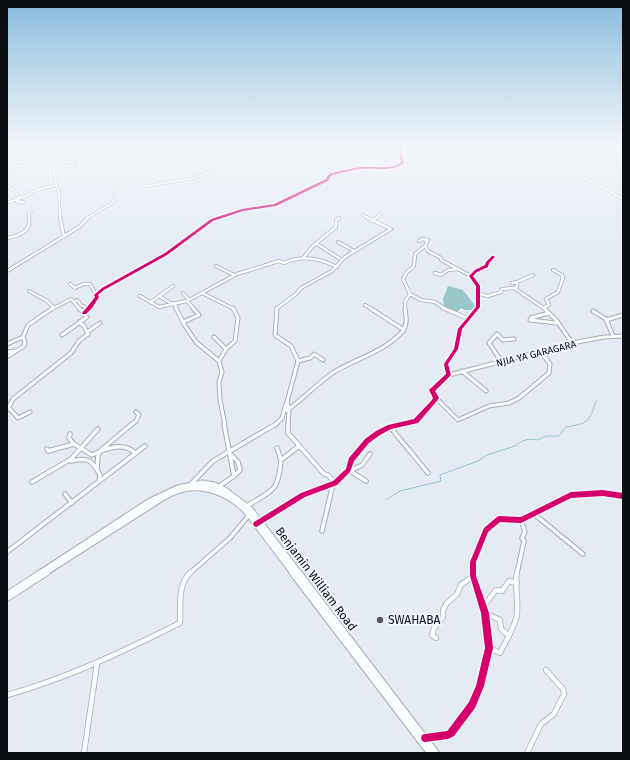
<svg xmlns="http://www.w3.org/2000/svg" width="630" height="760" viewBox="0 0 630 760" font-family="'Fira Sans',sans-serif">
<style>
.water{fill:#9ac7cc}
.lines{fill:none;stroke-linecap:round;stroke-linejoin:round}
.stream-far1{stroke:#9ac7cc;stroke-width:1}
.stream{stroke:#9ac7cc;stroke-width:1.5}
.minor-far4-casing{stroke:#a8adb3;stroke-width:3}
.minor-far3-casing{stroke:#a8adb3;stroke-width:4}
.minor-far2-casing{stroke:#a8adb3;stroke-width:5}
.minor-far1-casing{stroke:#a8adb3;stroke-width:5.5}
.minor-casing{stroke:#a8adb3;stroke-width:6}
.major-far1-casing{stroke:#a8adb3;stroke-width:7}
.major-casing{stroke:#a8adb3;stroke-width:8}
.minor-far4{stroke:#fbfcfd;stroke-width:2}
.minor-far3{stroke:#fbfcfd;stroke-width:2.5}
.minor-far2{stroke:#fbfcfd;stroke-width:3}
.minor-far1{stroke:#fbfcfd;stroke-width:3.5}
.minor{stroke:#fbfcfd;stroke-width:4.5}
.major-far1{stroke:#fbfcfd;stroke-width:5}
.major{stroke:#fbfcfd;stroke-width:6}
.cycleway-casing{stroke:#f1f6fd;stroke-width:3}
.cycleway{fill:#d6006c;fill-rule:evenodd}
.poi-dot{fill:#565b61;stroke:#f1f6fd;stroke-width:1.5}
.labels{text-anchor:middle;stroke-width:4;stroke-linejoin:round;paint-order:stroke}
.street-label{font-size:10px;fill:#0a0e13;stroke:#f1f6fd}
.near-street-label{font-size:12px;fill:#0a0e13;stroke:#f1f6fd}
.near-poi-label{font-size:12px;fill:#0a0e13;stroke:#f1f6fd;text-anchor:start}
</style>
<rect width="100%" height="100%" fill="#e4ebf3"/>
<path class="water" d="M448,286L463,290V291C468,295 471,301 475,306L471,310H465L461,308L457,312L444,306L443,299Z"/>
<g class="lines">
<path class="stream-far1" d="M386,500L400,491L441,481L440,475L478,461L487,455L515,446L522,441L529,439L537,440L546,436H559L566,427C588,423 589,423 596,401"/>
<path class="stream" d="M623,728V735"/>
<g class="minor-far4-casing">
<path id="minor-far4" d="M55,145L52,150L55,155L54,173L59,194L60,218
M87,145L95,147L106,145
M506,145L532,152L568,169L623,199
M566,145L623,168
M7,148L9,152L17,153L18,155
M7,148L21,145
M113,148L128,145
M53,151L81,148L83,152
M177,151L218,154L232,152L253,145
M185,151L203,146L207,148L216,146L219,148L215,149
M194,154L196,158L202,161
M164,156L176,161
M7,157L35,152
M106,157L105,152L113,148L111,145
M106,160L116,171L131,175
M79,161L102,158
M7,162L14,167
M54,163L79,161V169
M109,163L115,161L128,164
M143,166L149,168V170
M7,172L14,167L54,162
M129,177L146,186L190,179L212,171
M7,185L15,191L19,198L17,202H24
M7,203L26,196L34,191L56,185
M363,215L367,218
M29,218V213L32,211
M87,218L114,202L113,200C115,195 116,189 119,185C132,165 169,154 190,145
M219,218L242,210L275,205L327,180C336,162 386,173 403,163L400,152L401,148L399,145
M376,218L381,213"/>
</g>
<g class="minor-far3-casing">
<path id="minor-far3" d="M60,217L64,237
M372,221L377,217
M7,238C19,236 32,231 29,217
M338,242L354,251
M317,244L342,260
M425,246L428,251L441,258V260L471,276
M303,258L313,246L336,227V221L339,218
M216,266L234,275
M7,271L79,227L89,217
M435,273L441,275L448,270L458,269
M517,282L533,275
M512,283L517,282V287L514,288L545,309
M70,284L75,288L83,284H90L96,295
M29,291L47,301L54,308
M183,293L189,300
M202,293L234,309
M410,294L421,300L435,302L445,309
M479,294L488,296L501,292L502,289L514,288
M140,296L159,307L187,301L237,274L279,261L284,263C301,255 320,258 337,267
M159,296L172,304
M187,301L194,309
M74,302L77,300L81,305L89,309
M151,302L173,286
M174,303L177,309
M365,305L372,309
M543,308L549,305L546,299L558,292L563,278L562,275L553,270
M52,309L71,299L80,309
M88,309L97,297L96,295L103,289L166,254L212,220L222,217
M276,309L296,294L301,288L332,271L345,257L391,229L366,217
M405,309V302L410,294L403,279L407,272L414,266L415,254L425,246L428,240L422,239L419,241
M476,309L478,307V286L471,276L476,271L487,266V263L493,257"/>
</g>
<g class="minor-far2-casing">
<path id="minor-far2" d="M176,308L184,324L196,342L219,361L222,372L219,382L220,400L225,425
M277,308L275,335L291,346L298,361L287,402L289,409L284,411
M370,308L404,330
M443,308L469,319
M544,308L557,321L572,343
M593,311L606,319L613,336
M84,313L89,308
M530,320L556,323
M530,320L531,318L549,313
M606,320L623,315
M183,322L199,315L193,308
M87,332L100,323
M62,335L87,317L79,308
M214,337L226,349
M7,344L23,337L28,325L53,308
M7,352L15,351
M7,357L24,346L25,342L23,337
M219,361L226,349L235,341L238,318L233,308
M298,361L310,358L314,354L323,360
M501,361L489,343L497,334L503,340L514,339
M462,371L486,391
M449,375L572,343L604,337L623,336
M436,398L458,420L489,406L509,403L519,398L549,373L550,364L541,352
M9,408L18,418L30,412
M7,410L13,399L71,353L79,341L88,334L84,326L79,322
M131,425L136,421L139,415L136,412
M275,425L282,418L286,404
M288,425L289,409C305,397 318,383 334,372C356,359 385,351 402,332C408,325 406,316 405,308
M397,425L416,421L434,401L436,398L432,390L449,375L446,364L456,349L460,329L477,308"/>
</g>
<g class="minor-far1-casing">
<path id="minor-far1" d="M288,424V433L324,474L328,475L335,483
M390,427L428,473
M70,434L69,438L74,444
M277,448L281,460
M47,449L48,451L74,444L92,455C105,449 123,441 135,453
M231,455L238,462L240,470L234,476
M71,461C88,457 92,460 100,475L99,481
M97,469L98,455L100,451L132,424
M350,471L362,465L370,454
M350,471L366,481
M32,482L71,459L98,429
M191,484L213,461L276,424
M218,487L234,476L224,424
M65,494L72,503
M247,506C273,489 278,493 281,460L299,446
M534,514L583,554
M259,522L303,495L335,483L348,470L351,460L367,441L390,427L401,424
M322,531L333,484
M7,552L145,446
M190,573L230,538L249,515
M473,573V562L486,530L499,519L521,520L571,495L603,493L623,496
M517,573L524,541L522,538L525,532L521,520"/>
</g>
<g class="minor-casing">
<path id="minor" d="M483,607L496,590L502,591L509,581L517,583
M485,613L500,620L501,629L509,636
M436,638L432,635L434,628L443,617V610L447,603L457,594L461,585L473,576
M489,648L500,653C505,642 513,630 516,619C520,603 514,587 517,572
M7,695C68,678 124,651 180,623C181,606 177,584 191,572
M425,738L448,735L451,733L472,705L480,686L489,648L485,613L473,572
M84,753L97,664
M527,753L541,724L554,714L564,694L563,689L546,670"/>
</g>
<g class="major-far1-casing">
<path id="major-far1" d="M40,573L150,501L178,488L202,483L214,485L225,490L250,509L299,573
M45,573L164,497C193,480 223,488 246,511L293,573"/>
</g>
<g class="major-casing">
<path id="major" d="M292,572L430,753
M298,572L436,753
M7,595L42,572
M7,598L47,572"/>
</g>
<use href="#minor-far4" class="minor-far4"/>
<use href="#minor-far3" class="minor-far3"/>
<use href="#minor-far2" class="minor-far2"/>
<use href="#minor-far1" class="minor-far1"/>
<use href="#minor" class="minor"/>
<use href="#major-far1" class="major-far1"/>
<use href="#major" class="major"/>
<g class="cycleway-casing">
<path id="cycleway" d="M398,145H400L402,148L401,152L404,163C392,172 376,168 361,169C352,170 342,173 333,175L330,177L328,181L276,206L243,211L213,221L167,255L104,290L98,295L99,297L92,308L86,314H82V313L88,306L95,297L94,295L95,294L102,288L165,253L211,219L242,209L274,204L326,179L328,175L331,173C341,171 351,168 362,167C375,166 389,170 401,163L399,152L400,148Z
M492,256H493L495,257L489,263L488,267L477,272L473,276L480,286V307L462,329L458,349L448,364L451,375L435,391L439,398L436,402L418,423L391,429L380,435L369,443L354,461L350,472L337,485L305,497L258,526L256,527L254,526L253,524L254,522L301,493L333,481L346,469L349,458L365,439L376,431L388,425L414,419L432,400L433,398L429,390L446,374L444,364L454,349L458,329L476,307V286L469,276L475,270L485,265L486,262Z
M603,490L623,493V499L603,496L571,498L521,523L500,522L488,532L476,562V576L489,613L493,648L484,686L475,708L454,736L448,739L425,742L422,741L421,738L422,735L425,734L447,731L448,730L469,702L476,686L485,648L481,613L470,576V562L484,528L497,517L499,516L521,517L571,492Z"/>
</g>
<use href="#cycleway" class="cycleway"/>
</g>
<linearGradient id="sky" x2="0" y2="1"><stop stop-color="#89bcdd"/><stop offset="0.58" stop-color="#f3f6fa"/><stop offset="1" stop-color="#f3f6fa" stop-opacity="0"/></linearGradient>
<rect width="630" height="252" fill="url(#sky)"/>
<circle class="poi-dot" cx="380" cy="620" r="4"/>
<g class="labels">
<g class="street-label">
<text transform="translate(536 353) rotate(-14)" y="4">NJIA YA GARAGARA</text>
</g>
<g class="near-street-label">
<text transform="translate(316 579) rotate(53)" y="4">Benjamin William Road</text>
</g>
<g class="near-poi-label">
<text x="388" y="624">SWAHABA</text>
</g>
</g>
<rect width="630" height="760" fill="none" stroke="#0a0e13" stroke-width="16"/>
</svg>
